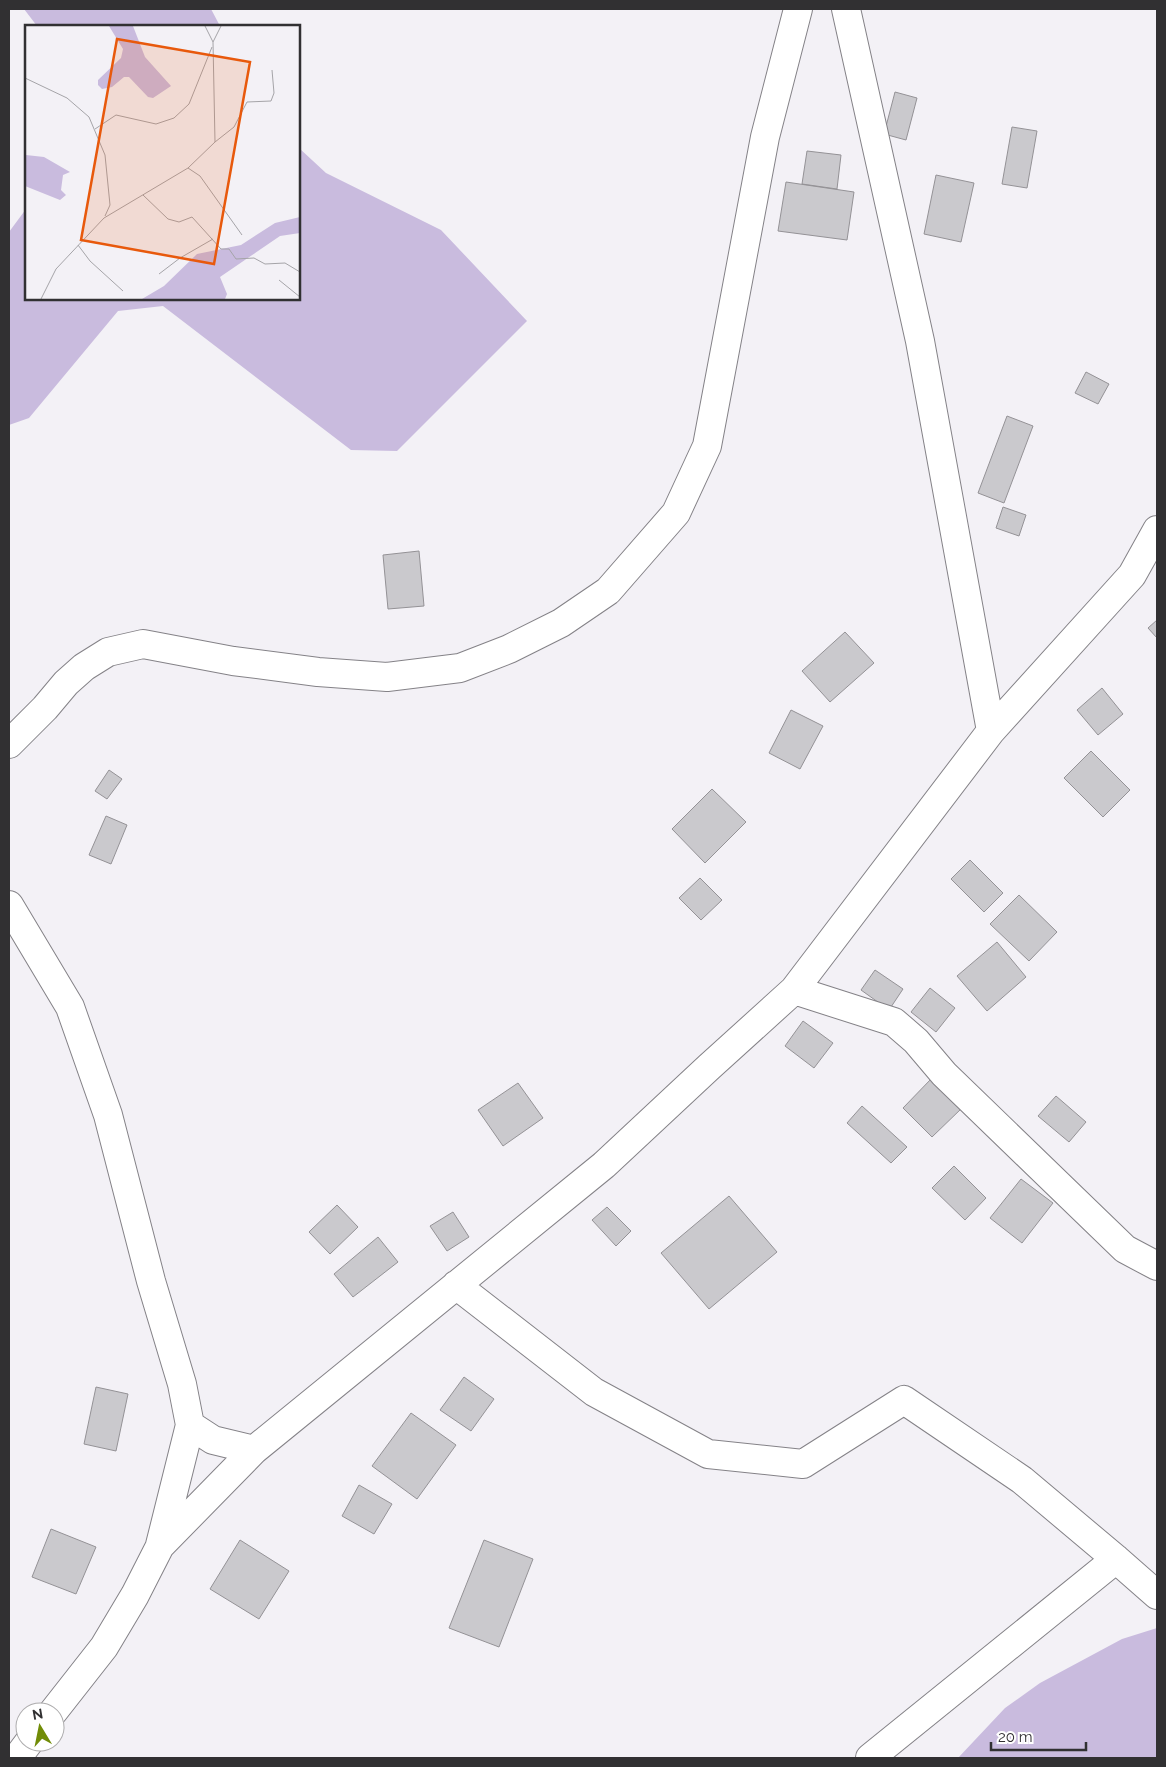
<svg xmlns="http://www.w3.org/2000/svg" width="1166" height="1767" viewBox="0 0 1166 1767" font-family="Raleway,sans-serif">
<style>
.forest{fill:#c9bbde}
.building{fill:#cac9cd;stroke:#949296}
.lines{fill:none;stroke-linecap:round;stroke-linejoin:round}
.street-casing{stroke:#848287;stroke-width:30}
.street{stroke:#fff;stroke-width:28}
.inset-road{fill:none;stroke:#a5a4a8;stroke-width:1}
.view{fill:#e8590c;fill-opacity:0.15;stroke:#e8590c;stroke-width:2.5}
.inset-edge{fill:none;stroke:#313032;stroke-width:2.5}
</style>
<rect width="100%" height="100%" fill="#f3f1f6"/>
<path class="forest" d="M24,9H211L220,26H37Z
M299,148L326,173L441,230L527,321L397,451L351,450L163,306L118,311L29,418L9,425V232L26,209V299H299Z
M1157,1628V1758H958L1005,1708L1040,1683L1122,1639Z"/>
<path class="building" d="M895,92L917,98L906,140L884,134Z
M1012,127L1037,131L1027,188L1002,184Z
M807,151L841,155L837,189L802,184Z
M936,175L974,183L961,242L924,234Z
M786,182L854,192L847,240L778,231Z
M1086,372L1109,384L1098,404L1075,393Z
M1007,416L1033,426L1004,503L978,493Z
M1003,507L1026,515L1019,536L996,528Z
M419,551L424,606L388,609L383,555Z
M1157,620V638L1148,628Z
M845,632L874,663L830,702L802,671Z
M1102,688L1123,714L1098,735L1077,710Z
M791,710L823,726L800,769L769,753Z
M1091,751L1130,790L1103,817L1064,778Z
M109,770L122,779L107,799L95,791Z
M712,789L746,822L705,863L672,829Z
M106,816L127,825L111,864L89,855Z
M970,860L1003,893L984,912L951,879Z
M700,878L722,900L701,920L679,898Z
M1019,895L1057,932L1029,961L990,924Z
M997,942L1026,977L987,1011L957,976Z
M875,970L903,989L889,1010L861,990Z
M930,988L955,1008L936,1032L911,1012Z
M803,1021L833,1043L814,1068L785,1046Z
M932,1078L962,1108L932,1137L903,1108Z
M518,1083L543,1118L503,1146L478,1110Z
M1056,1096L1086,1122L1069,1142L1038,1116Z
M862,1106L907,1147L891,1163L847,1123Z
M954,1166L986,1198L965,1220L932,1188Z
M1021,1179L1053,1203L1022,1243L990,1218Z
M729,1196L777,1252L709,1309L661,1253Z
M337,1205L358,1227L330,1254L309,1232Z
M607,1207L631,1231L616,1246L592,1220Z
M453,1212L469,1237L447,1251L430,1226Z
M378,1237L398,1262L353,1297L334,1274Z
M464,1377L494,1399L471,1431L440,1410Z
M96,1387L128,1394L116,1451L84,1444Z
M411,1413L456,1445L417,1499L372,1466Z
M359,1485L392,1504L374,1534L342,1516Z
M51,1529L96,1547L76,1594L32,1577Z
M240,1540L289,1571L259,1619L210,1589Z
M484,1540L533,1559L499,1647L449,1628Z"/>
<g class="lines">
<g class="street-casing">
<path id="street" d="M991,731L1132,575L1157,530
M9,744L45,708L66,683L84,667L108,652L143,644L233,661L318,672L387,677L460,668L509,649L561,623L608,591L676,513L707,446L765,137L798,9
M9,905L70,1007L108,1115L151,1281L182,1384L190,1425L160,1545
M794,990L894,1022L916,1041L944,1074L1125,1249L1157,1266
M456,1285L594,1392L708,1454L803,1464L904,1400L1022,1480L1116,1559L1157,1595
M190,1425L213,1440L254,1450
M53,1712L104,1647L135,1595L160,1546L254,1450L604,1165L709,1067L794,990L991,731L920,341L846,9
M17,1758L29,1742
M870,1758L1116,1559"/>
</g>
<use href="#street" class="street"/>
</g>
<g transform="translate(25 25)">
<rect width="275" height="275" fill="#f3f1f6"/>
<path d="M84,1H108L120,32L146,61L128,73L123,72L104,52H99L87,62L77,64L73,60V55L96,33L98,24ZM1,130L19,132L45,147L38,150L36,165L41,170L35,175L0,161ZM275,192V208L255,211L195,252L202,269L200,274H117L139,261L172,229L216,220L250,198Z" fill="#c9bbde"/>
<path class="inset-road" d="M188,17L196,1M0,53L42,73L64,92L80,130L85,180L80,191M70,104L91,90L131,99L149,93L164,79L187,22M190,117L209,102L222,77L246,76L249,68L247,45M163,143L175,151L217,210M118,170L143,194L154,197L167,192L196,224H204L211,234L229,233L240,239L260,238L275,247M53,220L65,236L98,266M134,249L155,233L188,214M254,255L275,272M16,274L31,244L79,193L163,143L190,117L188,17L180,1"/>
<path class="view" d="M92,14L225,37L189,239L56,215Z"/>
<rect width="275" height="275" class="inset-edge"/>
</g>
<rect width="1166" height="1767" fill="none" stroke="#313032" stroke-width="20"/>
<g transform="translate(40 1727) rotate(350)"><circle r="24" fill="#ffffff" stroke="#adacad"/>
<path d="M0-4L9 19L0 12L-9 19Z" fill="#718c07"/>
<text y="-8" font-size="14" font-weight="bold" text-anchor="middle" fill="#313032">N</text>
</g>
<path d="M991 1742v8h95v-8" fill="none" stroke="#313032" stroke-width="2.5"/>
<text x="998" y="1742" font-size="15" fill="#313032" stroke="#ffffff" stroke-width="4" paint-order="stroke">20 m</text>
</svg>
